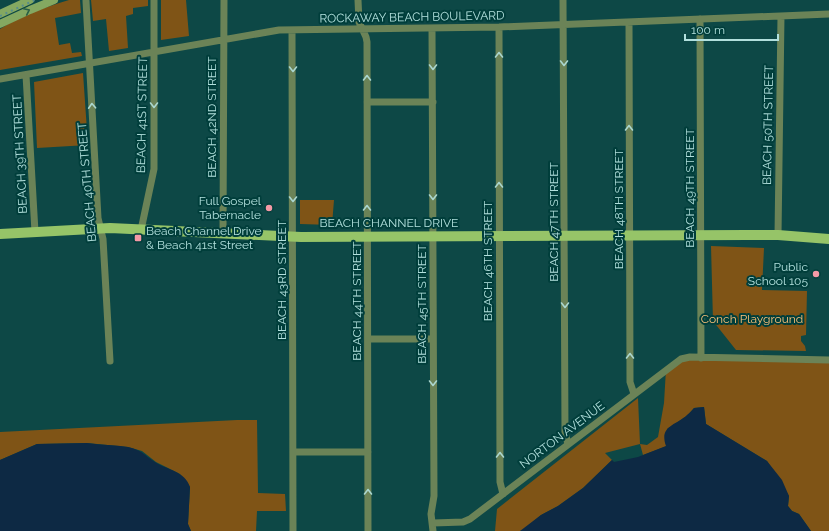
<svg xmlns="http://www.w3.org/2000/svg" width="829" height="531" viewBox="0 0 829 531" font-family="Raleway,sans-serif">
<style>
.green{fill:#7f5416}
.water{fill:#0d2944}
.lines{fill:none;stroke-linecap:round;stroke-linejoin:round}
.street{stroke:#6b8357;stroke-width:7}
.secondary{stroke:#84a861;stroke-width:8}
.primary{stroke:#96c468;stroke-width:10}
.rail{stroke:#588d8b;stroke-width:2;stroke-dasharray:2 4;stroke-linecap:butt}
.oneway{stroke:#285e46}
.oneway2{stroke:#abd7d0}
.poi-dot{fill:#f49aa6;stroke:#003e3b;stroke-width:1.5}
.labels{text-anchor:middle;stroke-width:4;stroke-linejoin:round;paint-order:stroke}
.street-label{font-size:12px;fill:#b2e0dd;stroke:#003e3b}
.poi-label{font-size:12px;fill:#b2e0dd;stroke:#003e3b;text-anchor:end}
.park-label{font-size:12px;fill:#fbc17a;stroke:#003e3b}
</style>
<rect width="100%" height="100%" fill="#0d4846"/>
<path class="green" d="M69,0H80L81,13L55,18L59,45L70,43L72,53L81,52L82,56L0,70V29C21,16 45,7 69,0Z
M91,0H148V6L133,8V14L126,16L128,48L109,51L106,19L93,21Z
M161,0H186L189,36L161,40Z
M83,73L88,145L37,148L34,82Z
M300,200H334L332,225L300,224Z
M711,246L764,248L762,290L807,291L806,335L801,336V341L805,346L806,351L736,350L713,321Z
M684,358L829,360V531H811L799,514L792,511L788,506L789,496L767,461L706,424L704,407L694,408L687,416L667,429V446L643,455L640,444L605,453L612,460L583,488L558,506L541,515L523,530L520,531H495L497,509L638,398L640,444L647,445L658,437L664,403L666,369Z
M237,420H257L258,493L285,494L286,511H257L256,531H191L188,524L190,487L180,474L156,462L142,451L128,447L87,443L37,444L0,460V432Z"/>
<path class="water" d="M704,407L706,424L767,461L782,480L789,496L788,506L792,511L799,514L811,531H520L541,515L558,506L583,488L612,460L614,462L638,457L666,446C659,426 675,426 687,415C690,413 692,410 694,408Z
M87,443C101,445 115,445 128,447C142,450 144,455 155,462C167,470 185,471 190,487L188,524L191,531H0V460L37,444Z"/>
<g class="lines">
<path class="street" d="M358,0L359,22L366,37L367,42L368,531
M563,0L565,433L568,444
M86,1L98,218L103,239L110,361
M700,19L701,358
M629,22L630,382L634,394
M499,27L500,482L503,494
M432,28L434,496L431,514L433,531
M292,30L293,531
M26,75L35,232
M0,79L279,30L499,27L829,14
M367,102H433
M141,230L154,169V0
M223,234L224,0
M778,235L781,16
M368,339H433
M293,452H368
M433,523L463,522L470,519L681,359L690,357L829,360"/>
<path class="secondary" d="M0,14L30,0
M0,24L30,10L54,0"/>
<path class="primary" d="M0,234L110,228L301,237L747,235H778L829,239"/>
<path class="rail" d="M0,16L35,0"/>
</g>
<defs><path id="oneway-chevron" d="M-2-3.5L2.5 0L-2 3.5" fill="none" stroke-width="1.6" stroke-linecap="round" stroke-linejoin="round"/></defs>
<use class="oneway" href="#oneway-chevron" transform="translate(27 11) rotate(-25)"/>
<g class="oneway2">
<use href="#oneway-chevron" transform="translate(499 55) rotate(-90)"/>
<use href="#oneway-chevron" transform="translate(564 63) rotate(90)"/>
<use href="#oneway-chevron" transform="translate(433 67) rotate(90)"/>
<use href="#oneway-chevron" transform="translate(293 69) rotate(90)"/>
<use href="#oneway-chevron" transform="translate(367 78) rotate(-90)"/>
<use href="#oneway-chevron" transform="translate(154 105) rotate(90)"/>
<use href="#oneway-chevron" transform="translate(92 106) rotate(-93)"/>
<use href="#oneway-chevron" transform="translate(629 128) rotate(-90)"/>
<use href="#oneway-chevron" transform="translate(499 185) rotate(-90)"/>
<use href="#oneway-chevron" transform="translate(433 197) rotate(90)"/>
<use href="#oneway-chevron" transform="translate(293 199) rotate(90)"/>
<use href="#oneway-chevron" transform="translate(367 208) rotate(-90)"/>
<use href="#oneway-chevron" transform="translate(565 305) rotate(90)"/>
<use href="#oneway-chevron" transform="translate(630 356) rotate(-90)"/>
<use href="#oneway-chevron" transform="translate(433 383) rotate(90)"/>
<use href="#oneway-chevron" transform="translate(500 455) rotate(-90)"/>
<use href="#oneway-chevron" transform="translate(368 492) rotate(-90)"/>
</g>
<g class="poi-dot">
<circle cx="269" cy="208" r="4"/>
<rect x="134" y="234" width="8" height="8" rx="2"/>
<circle cx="816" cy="274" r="4"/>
</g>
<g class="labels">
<g class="street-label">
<text transform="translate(412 17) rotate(-1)" y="4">ROCKAWAY BEACH BOULEVARD</text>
<text transform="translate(142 115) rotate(-89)" y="4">BEACH 41ST STREET</text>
<text transform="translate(212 117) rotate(-90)" y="4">BEACH 42ND STREET</text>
<text transform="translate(768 125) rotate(-89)" y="4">BEACH 50TH STREET</text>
<text transform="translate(20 154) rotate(-93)" y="4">BEACH 39TH STREET</text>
<text transform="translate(87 182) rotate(-95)" y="4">BEACH 40TH STREET</text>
<text transform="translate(690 188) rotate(-90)" y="4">BEACH 49TH STREET</text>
<text transform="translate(619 209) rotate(-90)" y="4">BEACH 48TH STREET</text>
<text transform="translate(554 222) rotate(-90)" y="4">BEACH 47TH STREET</text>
<text x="389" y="227">BEACH CHANNEL DRIVE</text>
<text transform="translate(488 261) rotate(-90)" y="4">BEACH 46TH STREET</text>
<text transform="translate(282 280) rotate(-90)" y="4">BEACH 43RD STREET</text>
<text transform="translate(357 301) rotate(-90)" y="4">BEACH 44TH STREET</text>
<text transform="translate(422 304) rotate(-90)" y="4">BEACH 45TH STREET</text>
<text transform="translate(562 435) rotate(-37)" y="4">NORTON AVENUE</text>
</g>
<g class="poi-label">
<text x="261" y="205">Full Gospel<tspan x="261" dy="14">Tabernacle</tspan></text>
<text x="146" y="235" text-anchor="start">Beach Channel Drive<tspan x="146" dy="14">&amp; Beach 41st Street</tspan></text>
<text x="808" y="271">Public<tspan x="808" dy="14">School 105</tspan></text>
</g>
<g class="park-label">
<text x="752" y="323">Conch Playground</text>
</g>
</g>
<path d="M685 34v6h93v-6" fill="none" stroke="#b2e0dd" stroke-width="2"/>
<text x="691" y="34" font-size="12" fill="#b2e0dd" stroke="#003e3b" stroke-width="3" paint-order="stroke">100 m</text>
</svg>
